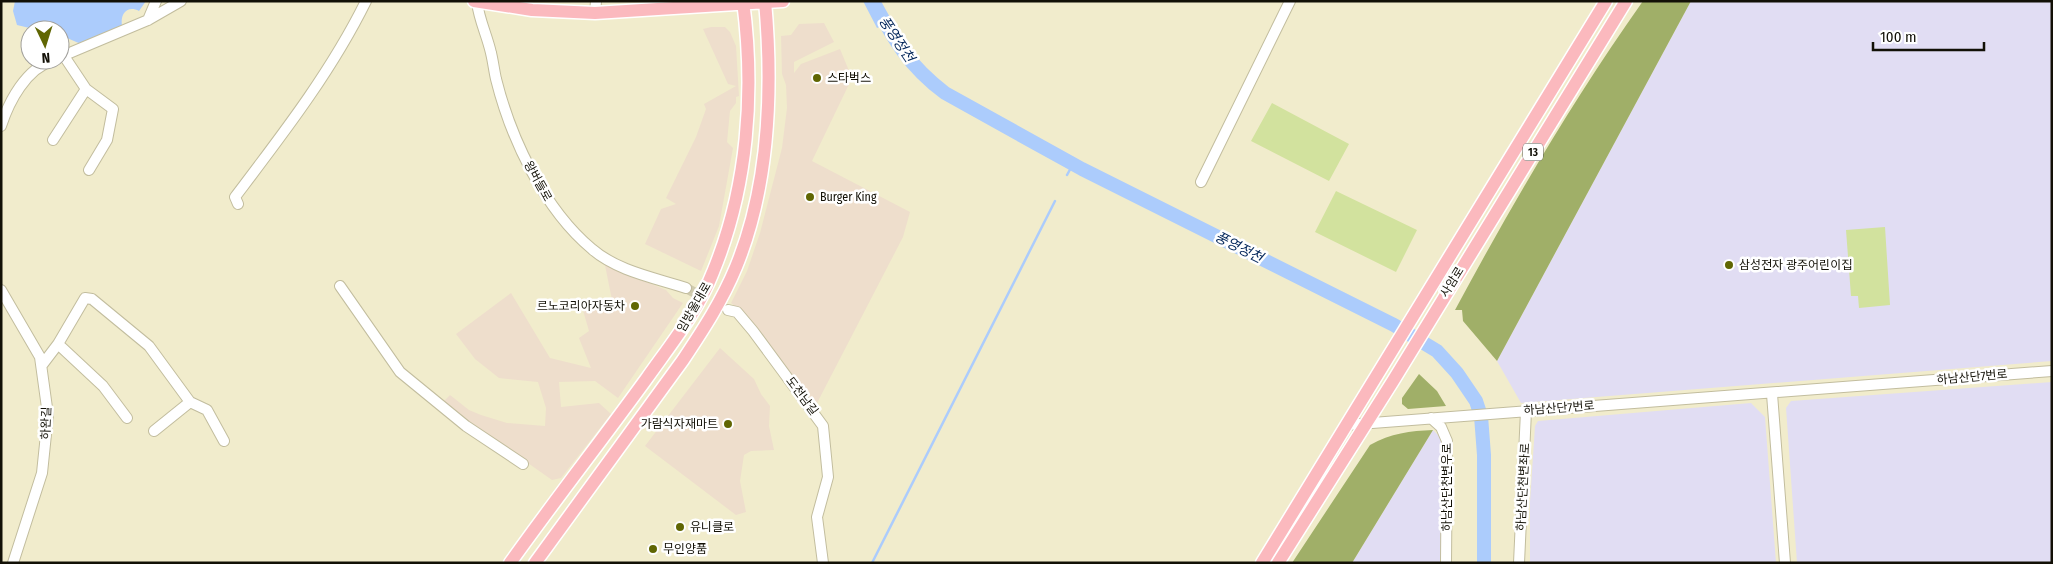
<svg xmlns="http://www.w3.org/2000/svg" width="2053" height="564" viewBox="0 0 2053 564" font-family="'Fira Sans Condensed','Noto Sans KR',sans-serif">
<style>
.commercial{fill:#eedecc}
.industrial{fill:#e1ddf3}
.green{fill:#d2e29e}
.forest{fill:#a0af68}
.water{fill:#acccfc}
.lines{fill:none;stroke-linecap:round;stroke-linejoin:round}
.stream{stroke:#acccfc;stroke-width:2.5}
.river{stroke:#acccfc;stroke-width:14}
.minor-tunnel{stroke:#d0cbae;stroke-width:10;stroke-dasharray:10 5;stroke-linecap:butt}
.minor-casing{stroke:#c2bd9e;stroke-width:12}
.major-casing{stroke:#fff;stroke-width:15}
.minor{stroke:#fff;stroke-width:10}
.major{stroke:#fbb9be;stroke-width:12}
.poi-dot{fill:#606603;stroke:#fff;stroke-width:2}
.labels{text-anchor:middle;stroke-width:5;stroke-linejoin:round;paint-order:stroke}
.shield{fill:#fff;stroke:#595851;stroke-width:1}
.shield-label{font-size:11px;font-weight:bold;fill:#121006}
.poi-label{font-size:12px;fill:#121006;stroke:#fff;text-anchor:start}
.street-label{font-size:12px;fill:#121006;stroke:#fff}
.water-label{font-size:14px;font-style:italic;fill:#03265a;stroke:#fff}
</style>
<rect width="100%" height="100%" fill="#f1eccc"/>
<path class="commercial" d="M824,23L834,42L794,62V73L801,64L840,49L852,78L812,161L910,212L903,237L816,405L744,313L731,303L747,271L760,233L782,148L787,108L786,85L782,74L781,36L791,35L799,24Z
M711,27H725L730,32L736,46L739,96L736,97V103L730,111L727,142L733,148L719,226L701,271L645,244L661,209L676,204L666,198L696,137L706,109L704,104L736,86L728,84L703,29Z
M605,265L666,290L673,298L683,303L618,398L595,381L559,382L561,407L599,403L611,414L561,478L552,480L464,418L444,401L450,395L469,410L481,415L507,423L545,426L546,408L538,382L499,378L475,359L456,334L511,293L550,358L591,368L579,338L589,331L582,307L612,300Z
M720,348L754,379L761,394L770,406L769,426L774,450L751,451L744,455L740,481L746,512L736,515L645,446Z"/>
<path class="industrial" d="M1691,1H2052V361L1521,403L1497,361Z
M2052,382V563H1797L1786,408L1791,401Z
M1751,403L1765,417L1776,563H1530V502L1535,426L1538,421Z
M1433,430L1444,441L1443,563H1352Z"/>
<path class="green" d="M1272,103L1349,144L1329,181L1251,141Z
M1336,191L1417,230L1396,272L1315,232Z
M1885,227L1890,305L1859,308L1858,296H1851L1846,230Z"/>
<path class="forest" d="M1643,1H1691L1497,361L1463,321L1462,310H1455C1512,204 1573,100 1643,1Z
M1419,374L1437,391L1446,406L1408,409L1402,404V398Z
M1433,430L1352,563H1292L1370,445C1391,433 1410,431 1433,430Z"/>
<path class="water" d="M15,1H146L139,11C127,5 120,14 122,26L81,44L60,35V30H38L17,25L13,11Z
M863,1H878L889,23L877,28Z"/>
<g class="lines">
<path class="stream" d="M1067,175L1073,164
M872,563L1055,201"/>
<path class="river" d="M873,1C894,40 909,66 945,93L1082,169L1394,325L1437,351L1457,373L1476,401L1481,416L1484,455V563"/>
<path class="minor-tunnel" d="M686,288L723,308"/>
<g class="minor-casing">
<path id="minor" d="M477,2C479,20 487,35 491,53C493,61 494,70 496,79C511,139 544,209 592,249C617,271 656,278 686,288
M595,13L596,1
M148,20L156,1
M64,56L86,89L113,109L107,140L89,170
M60,57L148,20L181,1
M1,126C9,101 26,69 53,60
M53,140L86,89
M1201,182L1290,1
M238,204L235,197C282,135 331,72 366,1
M340,286L400,372L466,426L523,464
M1,290L40,357L48,415L42,473L13,563
M728,310L737,312L753,331L823,426L828,477L817,517L823,563
M58,344L85,298L92,299L149,346L190,402L154,431
M42,365L58,344L103,386L127,418
M1772,394L1785,563
M190,402L207,410L224,441
M1431,418L1441,427L1447,441L1446,563
M1346,425L2052,371
M1519,563L1526,411"/>
</g>
<g class="major-casing">
<path id="major" d="M474,1L532,10L595,13L783,1
M510,563C555,500 602,440 647,378C671,344 698,311 713,272C748,187 755,92 743,1
M535,563L683,360C703,330 722,301 736,267C770,184 773,90 765,1
M1262,563L1606,1
M1278,563L1393,381L1626,1"/>
</g>
<use href="#minor" class="minor"/>
<use href="#major" class="major"/>
</g>
<g class="poi-dot">
<circle cx="817" cy="78" r="5"/>
<circle cx="810" cy="197" r="5"/>
<circle cx="1729" cy="265" r="5"/>
<circle cx="635" cy="306" r="5"/>
<circle cx="728" cy="424" r="5"/>
<circle cx="680" cy="527" r="5"/>
<circle cx="653" cy="549" r="5"/>
</g>
<g class="labels">
<rect class="shield" x="1523" y="143.5" width="20" height="17" rx="4"/>
<g class="shield-label">
<text x="1533" y="156">13</text>
</g>
<g class="poi-label">
<text x="827" y="82">스타벅스</text>
<text x="820" y="201">Burger King</text>
<text x="1739" y="269">삼성전자 광주어린이집</text>
<text x="625" y="310" text-anchor="end">르노코리아자동차</text>
<text x="718" y="428" text-anchor="end">가람식자재마트</text>
<text x="690" y="531">유니클로</text>
<text x="663" y="553">무인양품</text>
</g>
<g class="street-label">
<text transform="translate(538 181) rotate(61)" y="4">왕버들로</text>
<text transform="translate(1452 282) rotate(-58)" y="4">사암로</text>
<text transform="translate(694 307) rotate(-60)" y="4">임방울대로</text>
<text transform="translate(1972 377) rotate(-5)" y="4">하남산단7번로</text>
<text transform="translate(802 396) rotate(53)" y="4">도천남길</text>
<text transform="translate(1559 408) rotate(-4)" y="4">하남산단7번로</text>
<text transform="translate(46 423) rotate(-88)" y="4">하완길</text>
<text transform="translate(1447 487) rotate(-90)" y="4">하남산단천변우로</text>
<text transform="translate(1523 487) rotate(-87)" y="4">하남산단천변좌로</text>
</g>
<g class="water-label">
<text transform="translate(897 39) rotate(56)" y="5">풍영정천</text>
<text transform="translate(1239 247) rotate(27)" y="5">풍영정천</text>
</g>
</g>
<rect width="2053" height="564" fill="none" stroke="#121006" stroke-width="5"/>
<g transform="translate(45 45) rotate(176)"><circle r="24" fill="#ffffff" stroke="#a09f9b"/>
<path d="M0-4L9 19L0 12L-9 19Z" fill="#606603"/>
<text y="-8" font-size="14" font-weight="bold" text-anchor="middle" fill="#121006">N</text>
</g>
<path d="M1873 42v8h111v-8" fill="none" stroke="#121006" stroke-width="2.5"/>
<text x="1880" y="42" font-size="15" fill="#121006" stroke="#ffffff" stroke-width="4" paint-order="stroke">100 m</text>
</svg>
